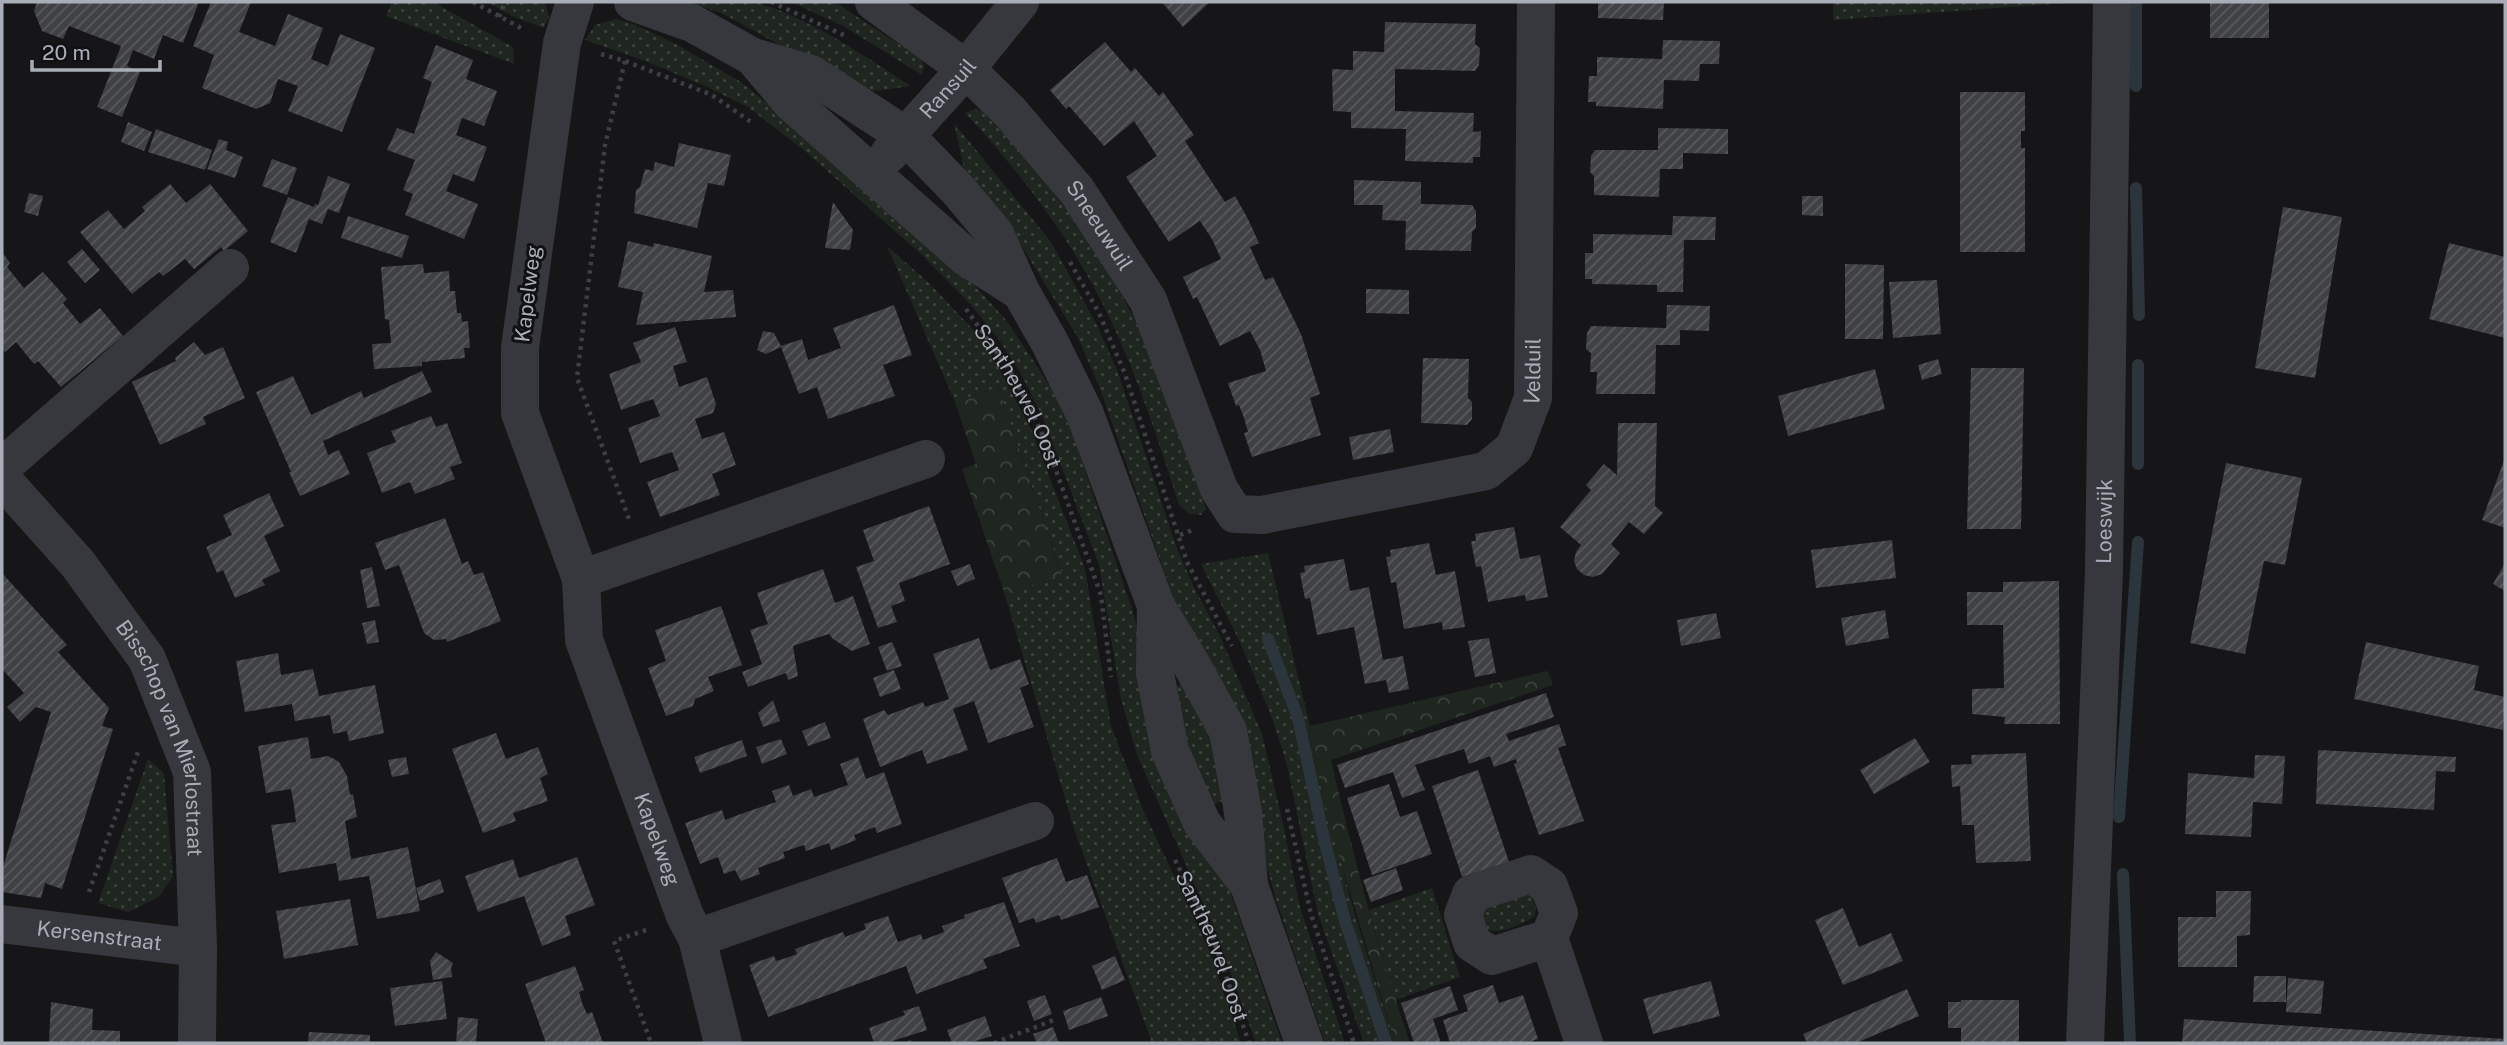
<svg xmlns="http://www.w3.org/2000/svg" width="2507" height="1045" viewBox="0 0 2507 1045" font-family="'Public Sans',sans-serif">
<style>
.grass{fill:url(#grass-dots)}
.forest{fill:url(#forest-crowns)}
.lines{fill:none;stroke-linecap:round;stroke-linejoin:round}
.stream{stroke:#2c353c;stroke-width:12}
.building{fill:url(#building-hatch)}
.path{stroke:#3d3f44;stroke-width:4.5;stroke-dasharray:3.5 5;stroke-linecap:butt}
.minor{stroke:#37383d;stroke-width:38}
.labels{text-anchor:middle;stroke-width:6;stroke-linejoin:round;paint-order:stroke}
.street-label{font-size:21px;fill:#a8adb8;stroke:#111113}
</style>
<defs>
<pattern id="grass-dots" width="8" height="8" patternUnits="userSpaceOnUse" patternTransform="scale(1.75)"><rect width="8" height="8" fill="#1e261f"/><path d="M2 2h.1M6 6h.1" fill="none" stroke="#3c433d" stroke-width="1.8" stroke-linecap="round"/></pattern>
<pattern id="forest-crowns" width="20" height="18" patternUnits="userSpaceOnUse" patternTransform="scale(1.75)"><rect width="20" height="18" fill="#1e261f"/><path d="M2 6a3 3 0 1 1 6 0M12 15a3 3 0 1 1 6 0" fill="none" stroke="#3c433d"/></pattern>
<pattern id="building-hatch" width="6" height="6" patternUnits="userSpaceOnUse" patternTransform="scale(1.75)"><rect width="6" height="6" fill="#404145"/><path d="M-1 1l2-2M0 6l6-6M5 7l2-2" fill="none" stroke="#595a5e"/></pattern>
</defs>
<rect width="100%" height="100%" fill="#161618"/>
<path class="grass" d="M392,2H433L513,47L514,64L386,16Z
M487,2H545L549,17L544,28L512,16Z
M689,2C709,2 734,0 754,2C804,14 868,58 911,86L867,92L723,14Z
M791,2H835L921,59L924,66L922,75L845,27Z
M1833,2H2079L1833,20Z
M616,19L633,24L674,43L741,82L790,122L967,277L1006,320L1035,363L1055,395L1072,432L1135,618L1143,665L1234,902L1282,1043H1256L1216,932L1137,755L1121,699L1099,565L1043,418L1020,372L997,337L970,304L924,257L806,152L748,107L703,85L645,61L585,40L595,25Z
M975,109L982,111C1054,185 1115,268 1155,364C1175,411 1189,461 1206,509L1201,515L1189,514L1179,505C1159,443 1139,380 1111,321C1075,244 1023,175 965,113Z
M954,123L1051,242L1098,327L1117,370L1178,551L1194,587L1220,636L1262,734L1282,819L1300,907L1345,1043H1325L1275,897L1265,859L1099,386L1077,336L1013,232L966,178Z
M887,246L930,284L976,333L995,361L1031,429L1085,569L1111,726L1144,812L1209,950L1241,1043H1152L1074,829L1005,595L1062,574L998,387L955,402Z
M1268,553L1310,726L1312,751L1356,919L1395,1043H1364L1318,914L1286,761L1272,718L1240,642L1201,564Z
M1193,680L1233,798L1208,806L1168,689Z
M148,759L164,773L173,876L159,897L128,912L98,903Z
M1432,888L1460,977L1395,1000L1369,910Z
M1520,891L1533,898L1536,908L1535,916C1525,923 1491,940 1484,925C1482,920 1482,913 1481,908Z"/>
<path class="forest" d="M998,387L1062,575L1005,595L962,469L976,464L955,402Z
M1548,671L1553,685L1331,760C1353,855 1378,950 1410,1043H1395L1333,835L1312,751L1310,726Z"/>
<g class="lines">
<path class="stream" d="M2136,2V86
M2136,188L2139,315
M2138,464V365
M1268,639L1298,718L1324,839L1345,921L1386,1043
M2119,817L2138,542
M2123,874L2130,1043"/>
</g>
<path class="building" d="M37,2H199L183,43L163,35L154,59L133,50L127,66L140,72L122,117L97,107L121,46L69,26L63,39L42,31L34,11Z
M211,2H251L239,32L275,46L288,14L323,28L311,59L328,66L340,34L375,48L342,132L288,111L298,86L278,79L270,103L256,109L202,88L214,55L193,46Z
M1162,2H1210L1183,27Z
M1598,2H1664L1663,20L1598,18Z
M2210,2H2269V38H2210Z
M1385,22L1476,24L1475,44L1480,48L1479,65L1475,71L1395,69V111L1474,113L1473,132L1481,131L1480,157H1473V163L1405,161L1406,129L1351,128V112L1333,111L1332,69L1353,70V51L1384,52Z
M1663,40L1720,41L1719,64H1700L1699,81L1664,80L1663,109L1596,106V102H1588L1589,76H1597V57L1662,59Z
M1105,42L1131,72L1135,68L1159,96L1163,92L1194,135L1185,141L1225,202L1235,196L1248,219L1259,243L1250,247L1265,280L1273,277L1301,334L1320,394L1310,398L1321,435L1252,457L1244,433L1248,432L1244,418L1239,405L1236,406L1228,383L1266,371L1260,350L1250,331L1220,346L1197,297L1193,299L1183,277L1221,259L1212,239L1200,221L1169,242L1126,177L1157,156L1134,121L1104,146L1069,106L1066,109L1050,90Z
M436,45L473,60L466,79L497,91L484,126L462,118L456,135L487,147L474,182L453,174L446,191L478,204L464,239L405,215L413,194L403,190L415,160L387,150L397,128L414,134L432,82L423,78Z
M1960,92H2025V131H2021V148H2025V252H1960Z
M128,122L152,132L144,151L121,142Z
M1658,128L1728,129V154L1683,153V169H1660L1659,197L1594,195V176L1590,172L1591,156L1595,150H1658Z
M156,129L212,150L205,170L148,152Z
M219,139L228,142L226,150L243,157L235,178L207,169Z
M679,143L731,155L724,186L708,183L697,228L634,213L636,190L640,187L645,169L653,171L655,162L674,167Z
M272,159L297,168L287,195L262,186Z
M328,176L350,184L339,213L328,209L322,224L309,219L296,253L270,242L288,197L314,207L315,204L318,205Z
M1354,180L1421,182V204L1472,205L1476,211V228L1472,232L1471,251L1405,250L1406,221L1382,220L1383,205H1354Z
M170,184L186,203L210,184L248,231L224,251L221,247L194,269L185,259L163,276L159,272L132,294L80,232L108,210L124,229L145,211L142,207Z
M29,193L43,196L38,216L24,212Z
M1802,196H1823V216L1802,215Z
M833,202L853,230L850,250L825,248Z
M2283,207L2342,217L2315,378L2255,368Z
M348,216L409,236L402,258L341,238Z
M1673,216L1716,217L1715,240H1684L1683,292H1657V285L1592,284V279H1585V253H1593V234L1672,235Z
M628,241L653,247L654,243L712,256L704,292L733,290L736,317L636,325L643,292L618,287Z
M2449,243L2505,257V338L2429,319Z
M82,249L100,270L85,283L67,262Z
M2,252L10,263L7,267L24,288L43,272L67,299L63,303L80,324L100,308L123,336L61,387L38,361L34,364L16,342L5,352L2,348Z
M423,264L424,273L449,271L450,291H455L457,313H461L462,322L468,321L470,348H464L465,358L422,362V366L374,369L372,344L391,343L389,320L385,319L381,267Z
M1845,264L1884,265L1883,339H1845Z
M1937,280L1941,334L1893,338L1889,282Z
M1366,289L1409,290V314L1366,313Z
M894,305L912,355L883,365L895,396L828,419L817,387L799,394L781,347L766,354L757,350L763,331L774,333L781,346L802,339L808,360L841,348L833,328Z
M1667,305L1710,306L1709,331L1680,330V345H1656L1655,394H1596L1597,372H1590L1591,353L1586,349L1587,333L1591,326L1666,328Z
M675,327L687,362L673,366L679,387L707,377L716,404L713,413L695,419L702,439L724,432L736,465L712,474L720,495L660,517L647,482L679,470L672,452L640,463L628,428L660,416L653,399L621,410L609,374L641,362L633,343Z
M194,342L205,355L223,347L245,398L203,417L206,424L160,445L132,382L176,361L175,358Z
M1423,358L1469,359L1468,398L1472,402V419L1467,425L1421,423Z
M1938,359L1942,374L1922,380L1918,365Z
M1971,368H2024L2021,529H1967Z
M1875,369L1885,409L1788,436L1778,396Z
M422,371L432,392L323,441L328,455L339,450L350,474L300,496L289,472H291L256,392L293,376L311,415L361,391L364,398Z
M431,416L436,427L447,423L462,463L450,467L455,479L415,494L410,482L382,493L367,453L396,442L391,431Z
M1618,423H1657L1655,506L1663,513L1644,534L1629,522L1611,544L1620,553L1602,574L1593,577L1584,575L1577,569L1574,561L1576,552L1581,545L1560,527L1591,490L1586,485L1604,464L1617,475Z
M1390,429L1394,452L1353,460L1349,437Z
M2505,458V528L2482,520Z
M2226,463L2302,478L2285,565L2264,561L2245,654L2190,643Z
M269,493L284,526L264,536L280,571L262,580L265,585L235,598L223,570L217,573L206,547L232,535L223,515Z
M929,506L950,564L899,583L905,601L891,606L897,622L878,628L856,567L874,561L863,530Z
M445,518L462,564L468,561L474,575L483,572L501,621L447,642L446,639L434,640L424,633L399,565L385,570L375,543Z
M1514,527L1520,559L1540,555L1548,597L1526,601L1525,595L1488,602L1481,566L1476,567L1471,541H1476L1475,534Z
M1892,540L1896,578L1816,588L1811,550Z
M1429,543L1436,575L1455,571L1465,627L1443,630L1442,622L1404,629L1396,582L1391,583L1386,557L1391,556L1390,550Z
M1344,559L1350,591L1369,587L1383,660L1403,656L1409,689L1389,693L1386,680L1365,684L1354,627L1317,635L1310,598L1305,599L1300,573L1305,572L1304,566Z
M2505,563V591L2493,584Z
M970,564L975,579L957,586L951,571Z
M372,567L380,606L367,608L360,570Z
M823,569L835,603L853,596L870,644L852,651L833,639L829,634L810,640L793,646L798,676L788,680L786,673L748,687L742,672L762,664L750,630L768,624L757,593Z
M2,573L67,645L58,652L109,708L102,726L113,729L62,889L45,883L41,898L2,892V870L51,712L36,707L20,722L7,707L24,693L2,669Z
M2059,581L2060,724H2004L2005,717L1972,714V689L2004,688L2003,625H1967V592H2003V582Z
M721,606L742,665L708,677L714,691L695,699L693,706L666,716L648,668L666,661L655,630Z
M1885,610L1889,638L1846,646L1841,618Z
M1716,613L1721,638L1681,646L1677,620Z
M375,620L379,642L367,644L362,623Z
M979,638L990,670L1020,659L1029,684L1020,688L1034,727L988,743L974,701L953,709L968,750L927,764L922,750L880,767L863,719L884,710L888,715L923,702L925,707L949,699L933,654Z
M1489,638L1496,673L1475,677L1468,641Z
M892,642L902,666L887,671L878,647Z
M2366,642L2479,666L2474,690L2505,697L2503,730L2354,699Z
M278,653L281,675L313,669L319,696L375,685L384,733L349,741L347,731L333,734L330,715L295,721L292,704L245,712L236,661Z
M894,670L901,689L880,697L873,678Z
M1546,693L1554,717L1506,734L1509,741L1559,724L1566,745L1558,748L1584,821L1539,835L1514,764L1517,763L1516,759L1494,767L1490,756L1469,764L1464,749L1415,765L1425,790L1402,798L1393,772L1345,788L1337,765Z
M773,700L780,721L763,727L758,713Z
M825,722L831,738L808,746L802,731Z
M496,733L506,759L538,747L548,774L540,778L548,801L513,813L516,821L483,833L452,749Z
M308,737L311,759L328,756L334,759L339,762L347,776L350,795L353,794L357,817L345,821L351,859L408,847L420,911L377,919L369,876L339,881L336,863L279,873L271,825L296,822L294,806L291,789L266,793L258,746Z
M1915,738L1930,762L1874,794L1860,770Z
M781,739L787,754L762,764L756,747Z
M742,740L747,756L700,773L694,757Z
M2318,750L2456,757L2455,772L2436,771L2434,810L2316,804Z
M2026,753L2031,861L1976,863L1974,825H1962L1960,786L1952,787L1951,765L1972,764L1971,755Z
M2255,755L2285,756L2282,804L2253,802L2251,837L2185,834L2188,773L2254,778Z
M406,757L409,774L392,777L388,760Z
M858,757L866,779L884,772L902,824L877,833L875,827L854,835L856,840L831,850L829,843L806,851L804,845L783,852L785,858L758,868L760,874L741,881L735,870L724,874L718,857L700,864L685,823L722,810L725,820L741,814L776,802L772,791L789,785L793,796L811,789L814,797L848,785L840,764Z
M1478,770L1509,862L1462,877L1432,786Z
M1389,784L1400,817L1417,811L1432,854L1372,875L1347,798Z
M577,857L595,905L565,916L571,935L542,946L524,896L478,912L465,876L513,859L519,878Z
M1057,858L1066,882L1087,875L1099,907L1061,920L1059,915L1036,923L1034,918L1019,923L1002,878Z
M1396,868L1403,890L1371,902L1363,880Z
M440,879L444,892L420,901L416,888Z
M2216,891H2251L2250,935L2237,936V967H2178V917H2216Z
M350,899L358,945L284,959L276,911Z
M1004,902L1020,946L983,959L987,968L916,994L906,966L768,1017L749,965L774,956L776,961L786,958L797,954L795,949L843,932L845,937L866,929L864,924L888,916L898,942L921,934L923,940L944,932L942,926L965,918L964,915Z
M1843,908L1859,947L1891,933L1903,961L1843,985L1815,920Z
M436,952L453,963L451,968L452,977L433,980L430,961Z
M1115,956L1125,980L1102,990L1092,966Z
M575,966L584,990L579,992L582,1003L587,1014L592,1012L603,1043H546L525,984Z
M2254,976H2286V1002H2253Z
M2288,978L2324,981L2321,1014L2286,1012Z
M442,981L447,1019L395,1026L390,988Z
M1711,981L1720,1016L1653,1034L1643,999Z
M1493,985L1499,1003L1523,995L1538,1039L1526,1043H1450L1443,1020L1468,1011L1463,995Z
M1450,986L1458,1010L1433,1019L1441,1043H1414L1401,1003Z
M1907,989L1919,1016L1856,1043H1807L1803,1034Z
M1045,995L1052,1014L1034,1021L1027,1001Z
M1101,997L1108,1016L1069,1030L1063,1011Z
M1961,1000H2019V1043H1961V1028H1948V1002H1961Z
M51,1002L93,1009L92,1030L120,1031V1043H49Z
M919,1006L927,1030L886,1043H874L869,1028L905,1015L903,1011Z
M985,1016L992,1036L969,1043H952L947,1030Z
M458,1017L478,1019L476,1043H456Z
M2184,1019L2505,1039V1043H2182Z
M1053,1027L1059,1043H1037L1033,1034Z
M309,1032L370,1035V1043H308Z"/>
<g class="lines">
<g class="path">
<path d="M473,2L523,29"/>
<path d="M771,2L848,37"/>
<path d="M499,17L505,2"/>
<path d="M601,54L625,61L712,95L751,122"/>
<path d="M625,61L605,145L577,378L629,519"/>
<path d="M1070,262L1099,313L1125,374L1187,562L1232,646"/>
<path id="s1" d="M966,309L1008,368L1028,404L1045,440L1101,595L1111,677"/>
<path d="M1180,535L1195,529"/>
<path d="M1287,809L1311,914L1354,1043"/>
<path id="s2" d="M1175,860L1212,935L1249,1043"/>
<path d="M89,892L138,752"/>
<path d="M646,930L614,941L651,1043"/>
<path d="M908,1043L913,1042"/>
<path d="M994,1043L1054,1020"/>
</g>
<g class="minor">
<path id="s3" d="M575,2L562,43L520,348V413L581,579L584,640L685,916L697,938L723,1043"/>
<path d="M633,2L692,23L753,57L811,74L907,137L959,191L995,234L1021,292L1050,343L1085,414L1156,606L1190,662L1228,731L1243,812L1249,885L1304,1043"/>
<path id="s4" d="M874,2L966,69L1010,112L1077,191L1148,300L1219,489L1235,514L1262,515L1486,471L1514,448L1533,398L1536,2"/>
<path d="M753,57L791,102L966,257L1021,292"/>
<path id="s5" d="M889,154L966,69L1020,2"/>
<path d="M2,467L230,268"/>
<path id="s6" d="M2,479L78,564L147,659L192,772L198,948L197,1043"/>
<path d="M581,579L926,459"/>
<path d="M1156,606L1155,673L1170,751L1202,823L1249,885"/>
<path id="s7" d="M2,924L198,948"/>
<path d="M697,938L1035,821"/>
<path d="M1549,938L1492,956L1472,943L1463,915L1471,894L1531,874L1549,886L1559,913L1549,938L1584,1043"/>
<path id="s8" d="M2085,1043L2104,570L2112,2"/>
</g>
</g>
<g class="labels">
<g class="street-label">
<text dy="7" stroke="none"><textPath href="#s5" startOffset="88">Ransuil</textPath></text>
<text dy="7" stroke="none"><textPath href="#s4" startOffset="320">Sneeuwuil</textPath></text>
<text transform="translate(528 294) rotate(-83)" y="7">Kapelweg</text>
<text dy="7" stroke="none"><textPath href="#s4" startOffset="1012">Velduil</textPath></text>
<text dy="7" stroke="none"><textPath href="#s1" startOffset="102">Santheuvel Oost</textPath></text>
<text dy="7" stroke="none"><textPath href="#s8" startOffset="522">Loeswijk</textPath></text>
<text dy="7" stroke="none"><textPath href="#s6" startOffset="312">Bisschop van Mierlostraat</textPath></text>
<text dy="7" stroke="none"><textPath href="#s3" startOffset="866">Kapelweg</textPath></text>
<text dy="7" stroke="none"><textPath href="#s7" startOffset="98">Kersenstraat</textPath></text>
<text dy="7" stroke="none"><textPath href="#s2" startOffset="94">Santheuvel Oost</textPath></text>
</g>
</g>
<rect width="2507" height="1045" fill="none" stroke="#a8adb8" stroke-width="7"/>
<path d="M32 60v10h128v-10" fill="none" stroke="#a8adb8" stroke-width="3.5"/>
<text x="42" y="60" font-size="21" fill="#a8adb8" stroke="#111113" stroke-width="5" paint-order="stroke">20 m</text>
</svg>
